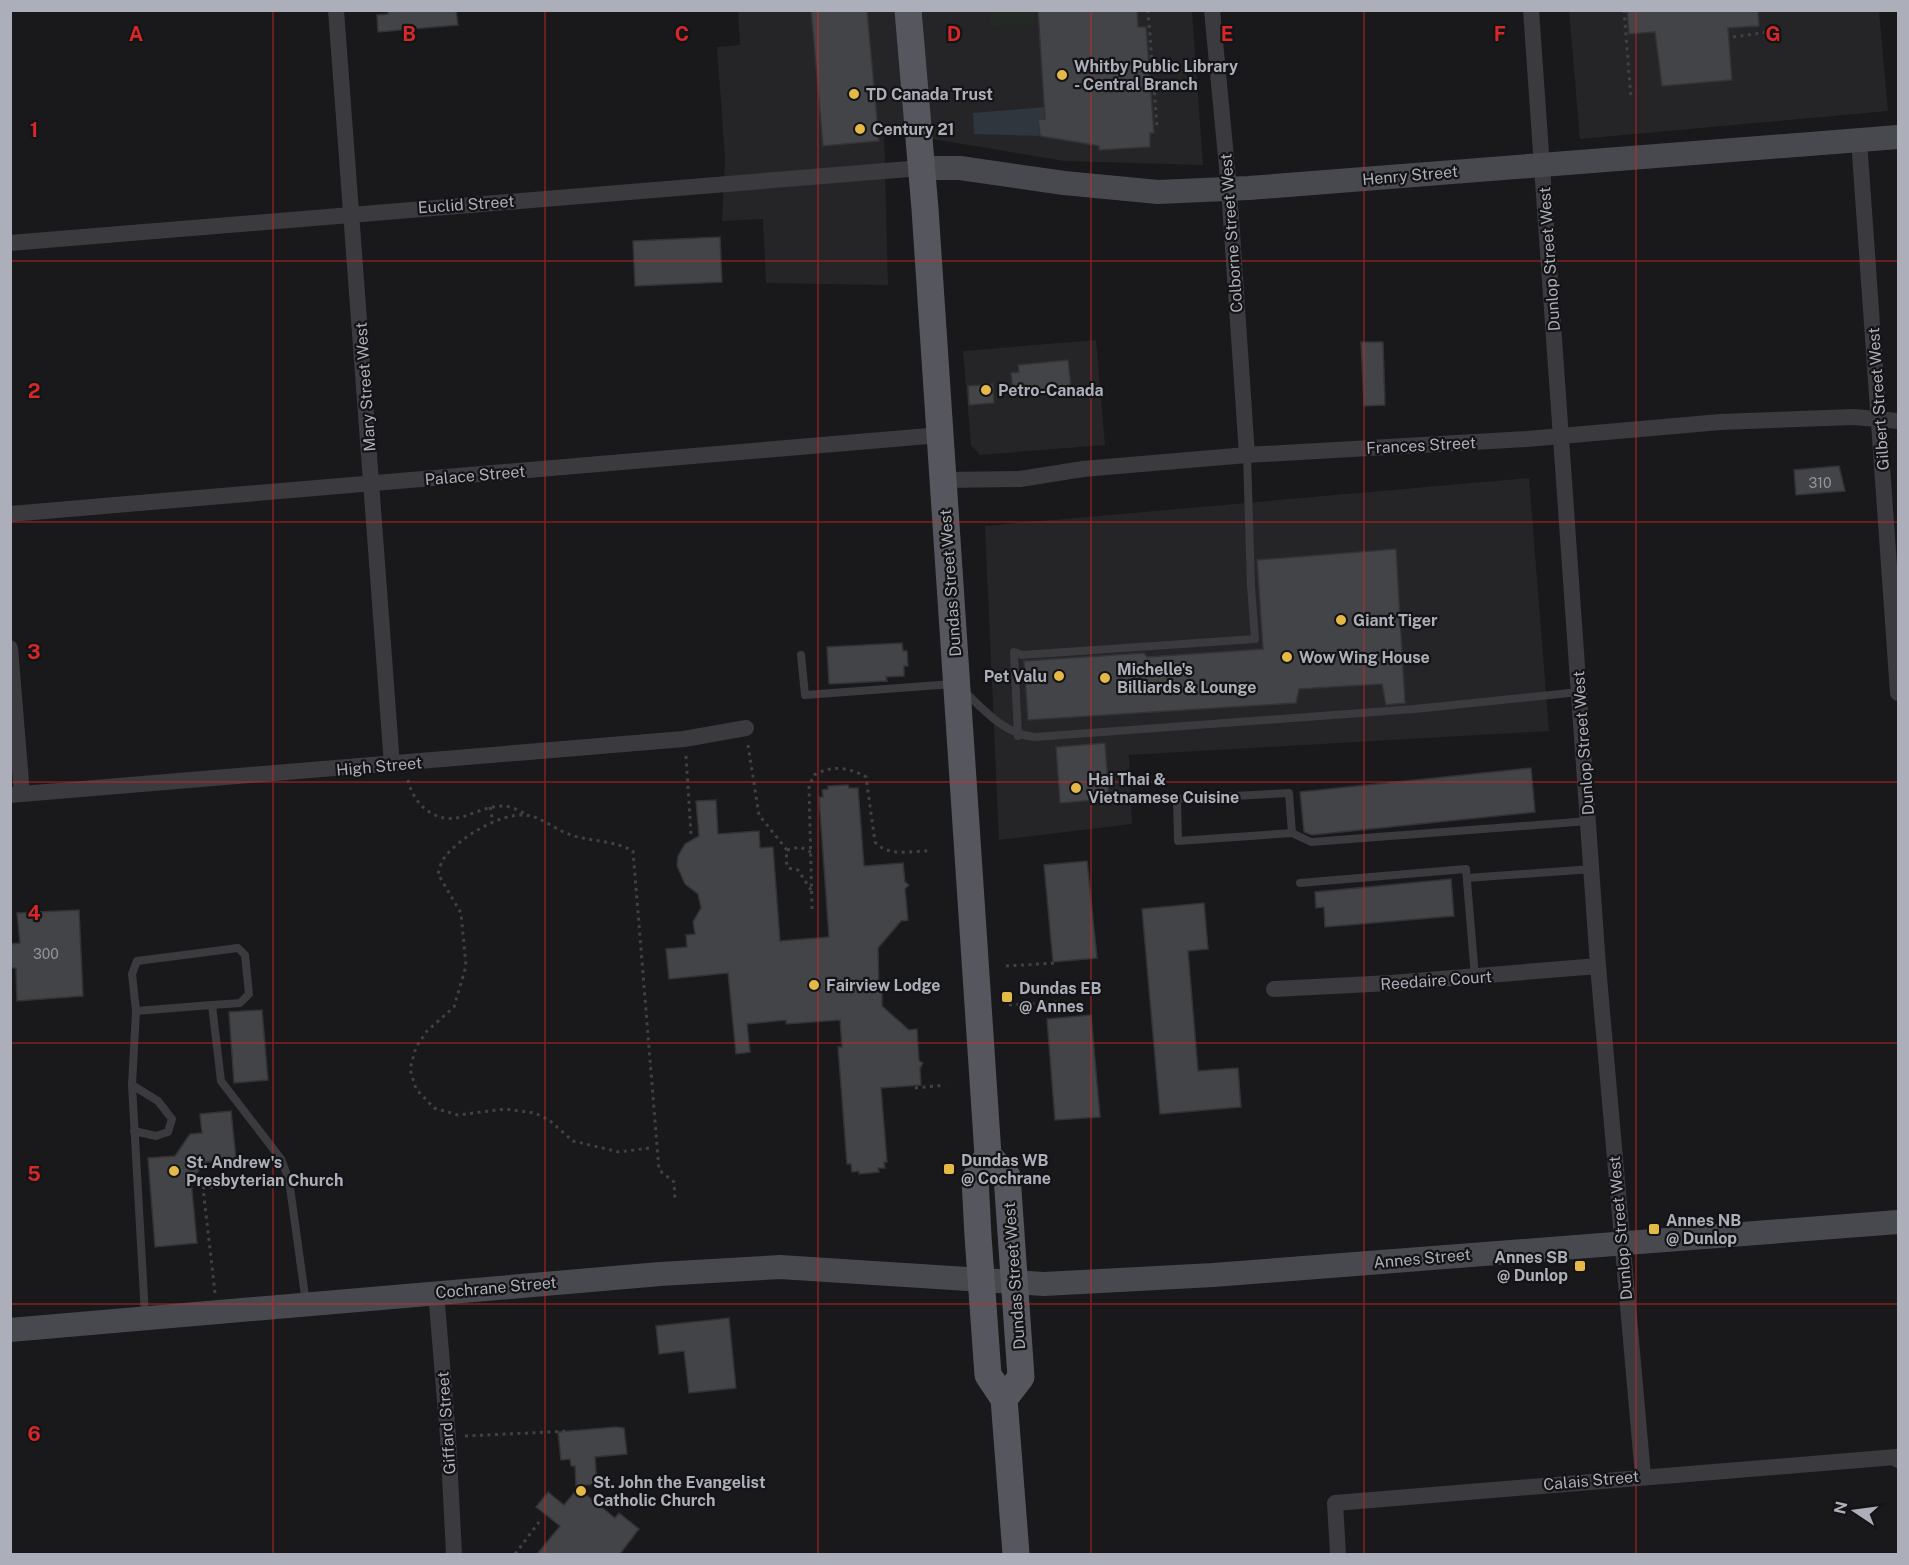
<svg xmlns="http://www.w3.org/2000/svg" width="1909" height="1565" viewBox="0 0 1909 1565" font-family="'Public Sans',sans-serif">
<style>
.built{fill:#252527}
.green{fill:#232a24}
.water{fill:#2f363e}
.building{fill:#434447;stroke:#333336;stroke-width:1.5}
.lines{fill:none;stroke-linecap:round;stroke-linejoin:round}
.path{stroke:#404146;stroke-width:3;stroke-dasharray:3 4.5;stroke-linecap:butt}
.lane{stroke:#3a3a3f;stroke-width:8}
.street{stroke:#3a3a3f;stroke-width:16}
.secondary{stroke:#48494f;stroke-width:24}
.primary{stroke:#56575e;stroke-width:27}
.grid{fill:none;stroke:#d62828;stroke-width:1.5;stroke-opacity:0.55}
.poi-dot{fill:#e4b947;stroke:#141315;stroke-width:2}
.labels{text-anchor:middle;stroke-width:4.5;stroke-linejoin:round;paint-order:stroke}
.number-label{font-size:14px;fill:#92949c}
.poi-label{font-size:16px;font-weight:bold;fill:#acafb9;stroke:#141315;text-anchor:start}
.street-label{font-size:16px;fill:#acafb9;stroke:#141315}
.grid-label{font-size:20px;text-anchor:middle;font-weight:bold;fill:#d62828;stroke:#141315;stroke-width:4.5;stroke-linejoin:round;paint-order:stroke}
</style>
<rect width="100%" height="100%" fill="#19181a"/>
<path class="built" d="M738,11H1192L1203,165L1064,161L884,131L888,285L766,283L763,219L722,221L725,158L717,47L740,45Z
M1569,11H1879L1888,111L1580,139Z
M1096,340L1105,445L980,455L971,445L963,351Z
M1529,478L1549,731L1129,755L1132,824L999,840L985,526Z"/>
<path class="green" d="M990,11H1034L1035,23L991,26Z"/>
<path class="water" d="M1068,105L1069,118L1039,119L1040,136L974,134L973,113Z"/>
<path class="building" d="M388,10H456L458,25L378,32L377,15L388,14Z
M811,10H867L879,141L823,146Z
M1038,10H1137L1138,27H1146L1154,133H1150V147L1099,150V146L1040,136L1038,119H1045Z
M1627,10H1758L1759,26L1728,28L1732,80L1662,86L1655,32L1629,34Z
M720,237L722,282L635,286L633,241Z
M1361,342H1383L1385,405L1364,406Z
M1068,360L1071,386L1013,392L1011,373L1019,372L1018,365Z
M993,384L994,403L969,405L968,386Z
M1839,466L1845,491L1796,495L1794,470Z
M1396,549L1405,703L1386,705L1382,684L1299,689L1296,703L1028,720L1024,661L1144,653L1147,657L1263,649L1257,560Z
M902,643L903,651H907L908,666H904V676L886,677L887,681L829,684L827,647Z
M1105,743L1109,799L1060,803L1056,747Z
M1531,768L1535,812L1312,835L1304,832L1300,792Z
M848,785L849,788H858L864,866L903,863L905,882L909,885L905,889L908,920L901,921L878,948L879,991H882V1006L909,1030L917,1029L919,1061L923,1063L920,1068L921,1085L881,1088L887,1162H884L885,1168H878L879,1172L859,1174V1171L852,1172L851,1164H847L838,1047H842L840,1020L786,1024V1020L747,1024L750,1052L736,1054L728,973L669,979L666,949L687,947L686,935L695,934L693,922L701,908L698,894L685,884L677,866L678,856L685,844L699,836L696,801L716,800L718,834L759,831L760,848L773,847L780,941L829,937L819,797H823L822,790L828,789V786Z
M1087,861L1097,958L1053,962L1044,865Z
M1451,879L1454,916L1325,927L1324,907L1316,908L1315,892Z
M1204,903L1208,949L1188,951L1198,1071L1238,1068L1241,1107L1160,1114L1142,909Z
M79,910L83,996L17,1001L16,968H10V944L20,943L17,913Z
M262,1010L268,1080L234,1083L229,1012Z
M1091,1015L1100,1117L1055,1120L1047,1019Z
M231,1111L236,1159L206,1162L191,1180L197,1243L155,1247L148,1158L175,1156L190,1134L202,1133L200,1114Z
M729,1318L736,1388L689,1393L684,1351L659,1354L656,1326Z
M616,1427L624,1428L627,1454L595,1457L597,1484L576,1486L575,1466H571L570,1459L561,1460L558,1432Z
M578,1488L615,1518L619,1513L639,1529L620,1554H537L560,1526L536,1507L548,1492L564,1505Z"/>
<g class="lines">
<path class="path" d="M1148,10L1157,126
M1624,10L1631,99
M1733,37L1768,32
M748,745L759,815L787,850L786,861L788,868L798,870L811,890
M686,756L691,834
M408,780C410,790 416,801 424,808C455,833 472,806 504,806C511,806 519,811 526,814
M490,807L493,822
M787,850L800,847L811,852
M812,909L809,786L814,775C832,765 849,767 866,777L875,842C888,857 910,851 928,851
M1006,966L1057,963
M1009,1005L1059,1002
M915,1088L945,1085
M649,1148L619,1152L573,1141L549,1120L535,1113L505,1109L458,1115L434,1108L416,1089L410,1069L416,1047L427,1031L454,1007L466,966L461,913L438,874C440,868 441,861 445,857C459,838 500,813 525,815C540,816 556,830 571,835C593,842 613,840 633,851L659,1170L674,1182L675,1200
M215,1293L203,1188L277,1181
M465,1436L570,1431
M515,1554L539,1522"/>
<path class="lane" d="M801,655L805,695L953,684
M963,690C984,710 1005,735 1035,737L1414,709L1579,692
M1018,736L1014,652L1022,655L1255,639L1251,586L1247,455
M1292,833L1178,841L1177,799L1289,793L1292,833L1311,842L1589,821
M1467,878L1592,869
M1300,883L1466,869L1475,977
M136,1011L212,1005L221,1081L281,1159L289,1180L306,1303
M132,1085L158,1101L172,1119L168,1132L156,1136L134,1131
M145,1315L132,1085L136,1011L132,974L137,961L238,948L245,955L249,994L240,1003L212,1005"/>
<path class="street" d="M336,10L392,765
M1212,10L1229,189L1247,455
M1531,10L1598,966L1643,1476
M1859,140L1898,693
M10,243L921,168
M943,480L1020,479L1083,469L1247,455L1527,439L1720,422L1854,417L1898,421
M10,514L940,435
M10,648L22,794
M10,795L684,739L746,728
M1274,989L1391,983L1598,966
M436,1292L448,1437L454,1554
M1338,1554L1335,1503L1896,1457L1898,1460"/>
<path class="secondary" d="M921,168H960L1064,183L1158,192L1249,188L1898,137
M10,1330L660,1274L780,1267L1044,1284L1213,1275L1898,1222"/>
<path class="primary" d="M908,10L925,209L988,1155L975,1179L978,1236L988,1375L1004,1399L1016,1554
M988,1155L1007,1176L1021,1377L1004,1399"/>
</g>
<path class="grid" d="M273,10V1554M545,10V1554M818,10V1554M1091,10V1554M1364,10V1554M1636,10V1554M10,261H1898M10,522H1898M10,782H1898M10,1043H1898M10,1304H1898"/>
<g class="poi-dot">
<circle cx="1062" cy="75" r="6"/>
<circle cx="854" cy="94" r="6"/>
<circle cx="860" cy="129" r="6"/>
<circle cx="986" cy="390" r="6"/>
<circle cx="1341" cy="620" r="6"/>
<circle cx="1287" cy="657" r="6"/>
<circle cx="1059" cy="676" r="6"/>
<circle cx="1105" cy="678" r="6"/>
<circle cx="1076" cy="788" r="6"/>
<circle cx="814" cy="985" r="6"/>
<rect x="1001" y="991" width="12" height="12" rx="3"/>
<rect x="943" y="1163" width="12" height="12" rx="3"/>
<circle cx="174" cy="1171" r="6"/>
<rect x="1648" y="1223" width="12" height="12" rx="3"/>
<rect x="1574" y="1260" width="12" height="12" rx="3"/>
<circle cx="581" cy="1491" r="6"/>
</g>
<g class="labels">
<g class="number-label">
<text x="1820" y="488">310</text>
<text x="46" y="959">300</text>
</g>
<g class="poi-label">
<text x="1074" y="72">Whitby Public Library<tspan x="1074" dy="18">- Central Branch</tspan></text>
<text x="866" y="100">TD Canada Trust</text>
<text x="872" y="135">Century 21</text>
<text x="998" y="396">Petro-Canada</text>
<text x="1353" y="626">Giant Tiger</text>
<text x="1299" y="663">Wow Wing House</text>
<text x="1117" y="675">Michelle's<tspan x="1117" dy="18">Billiards &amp; Lounge</tspan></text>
<text x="1047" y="682" text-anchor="end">Pet Valu</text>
<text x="1088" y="785">Hai Thai &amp;<tspan x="1088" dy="18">Vietnamese Cuisine</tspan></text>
<text x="826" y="991">Fairview Lodge</text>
<text x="1019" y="994">Dundas EB<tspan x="1019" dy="18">@ Annes</tspan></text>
<text x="961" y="1166">Dundas WB<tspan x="961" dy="18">@ Cochrane</tspan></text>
<text x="186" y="1168">St. Andrew's<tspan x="186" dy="18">Presbyterian Church</tspan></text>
<text x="1666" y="1226">Annes NB<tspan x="1666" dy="18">@ Dunlop</tspan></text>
<text x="1568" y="1263" text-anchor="end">Annes SB<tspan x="1568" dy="18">@ Dunlop</tspan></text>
<text x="593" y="1488">St. John the Evangelist<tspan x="593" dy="18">Catholic Church</tspan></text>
</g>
<g class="street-label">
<text transform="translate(1410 175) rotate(-5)" y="6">Henry Street</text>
<text transform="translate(466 204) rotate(-4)" y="6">Euclid Street</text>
<text transform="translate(1231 233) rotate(-94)" y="6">Colborne Street West</text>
<text transform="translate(1549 259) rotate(-94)" y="6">Dunlop Street West</text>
<text transform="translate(365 387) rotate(-94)" y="6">Mary Street West</text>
<text transform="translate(1878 399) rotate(-94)" y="6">Gilbert Street West</text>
<text transform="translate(1421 445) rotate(-3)" y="6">Frances Street</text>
<text transform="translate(475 475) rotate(-5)" y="6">Palace Street</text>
<text transform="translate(950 583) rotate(-94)" y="6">Dundas Street West</text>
<text transform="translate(1583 743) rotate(-94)" y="6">Dunlop Street West</text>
<text transform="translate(379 766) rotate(-5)" y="6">High Street</text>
<text transform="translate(1436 980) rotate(-4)" y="6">Reedaire Court</text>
<text transform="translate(1620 1228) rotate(-95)" y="6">Dunlop Street West</text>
<text transform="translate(1422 1258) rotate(-5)" y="6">Annes Street</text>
<text transform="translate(1014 1276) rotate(-94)" y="6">Dundas Street West</text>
<text transform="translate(496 1287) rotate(-5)" y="6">Cochrane Street</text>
<text transform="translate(446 1423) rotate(-94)" y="6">Giffard Street</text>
<text transform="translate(1591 1480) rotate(-5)" y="6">Calais Street</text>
</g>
</g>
<g class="grid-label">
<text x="136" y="41">A</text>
<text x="409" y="41">B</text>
<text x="682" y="41">C</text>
<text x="954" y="41">D</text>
<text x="1227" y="41">E</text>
<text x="1500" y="41">F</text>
<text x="1773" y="41">G</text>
<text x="34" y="137">1</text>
<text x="34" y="398">2</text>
<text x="34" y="659">3</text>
<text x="34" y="920">4</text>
<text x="34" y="1181">5</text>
<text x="34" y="1441">6</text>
</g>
<rect width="1909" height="1565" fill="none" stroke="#acafb9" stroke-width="24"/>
<g transform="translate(1855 1511) rotate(283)" stroke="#141315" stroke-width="4.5" paint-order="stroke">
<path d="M0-4.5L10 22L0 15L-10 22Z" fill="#acafb9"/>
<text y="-9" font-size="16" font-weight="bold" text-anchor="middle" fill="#acafb9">N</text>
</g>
</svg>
